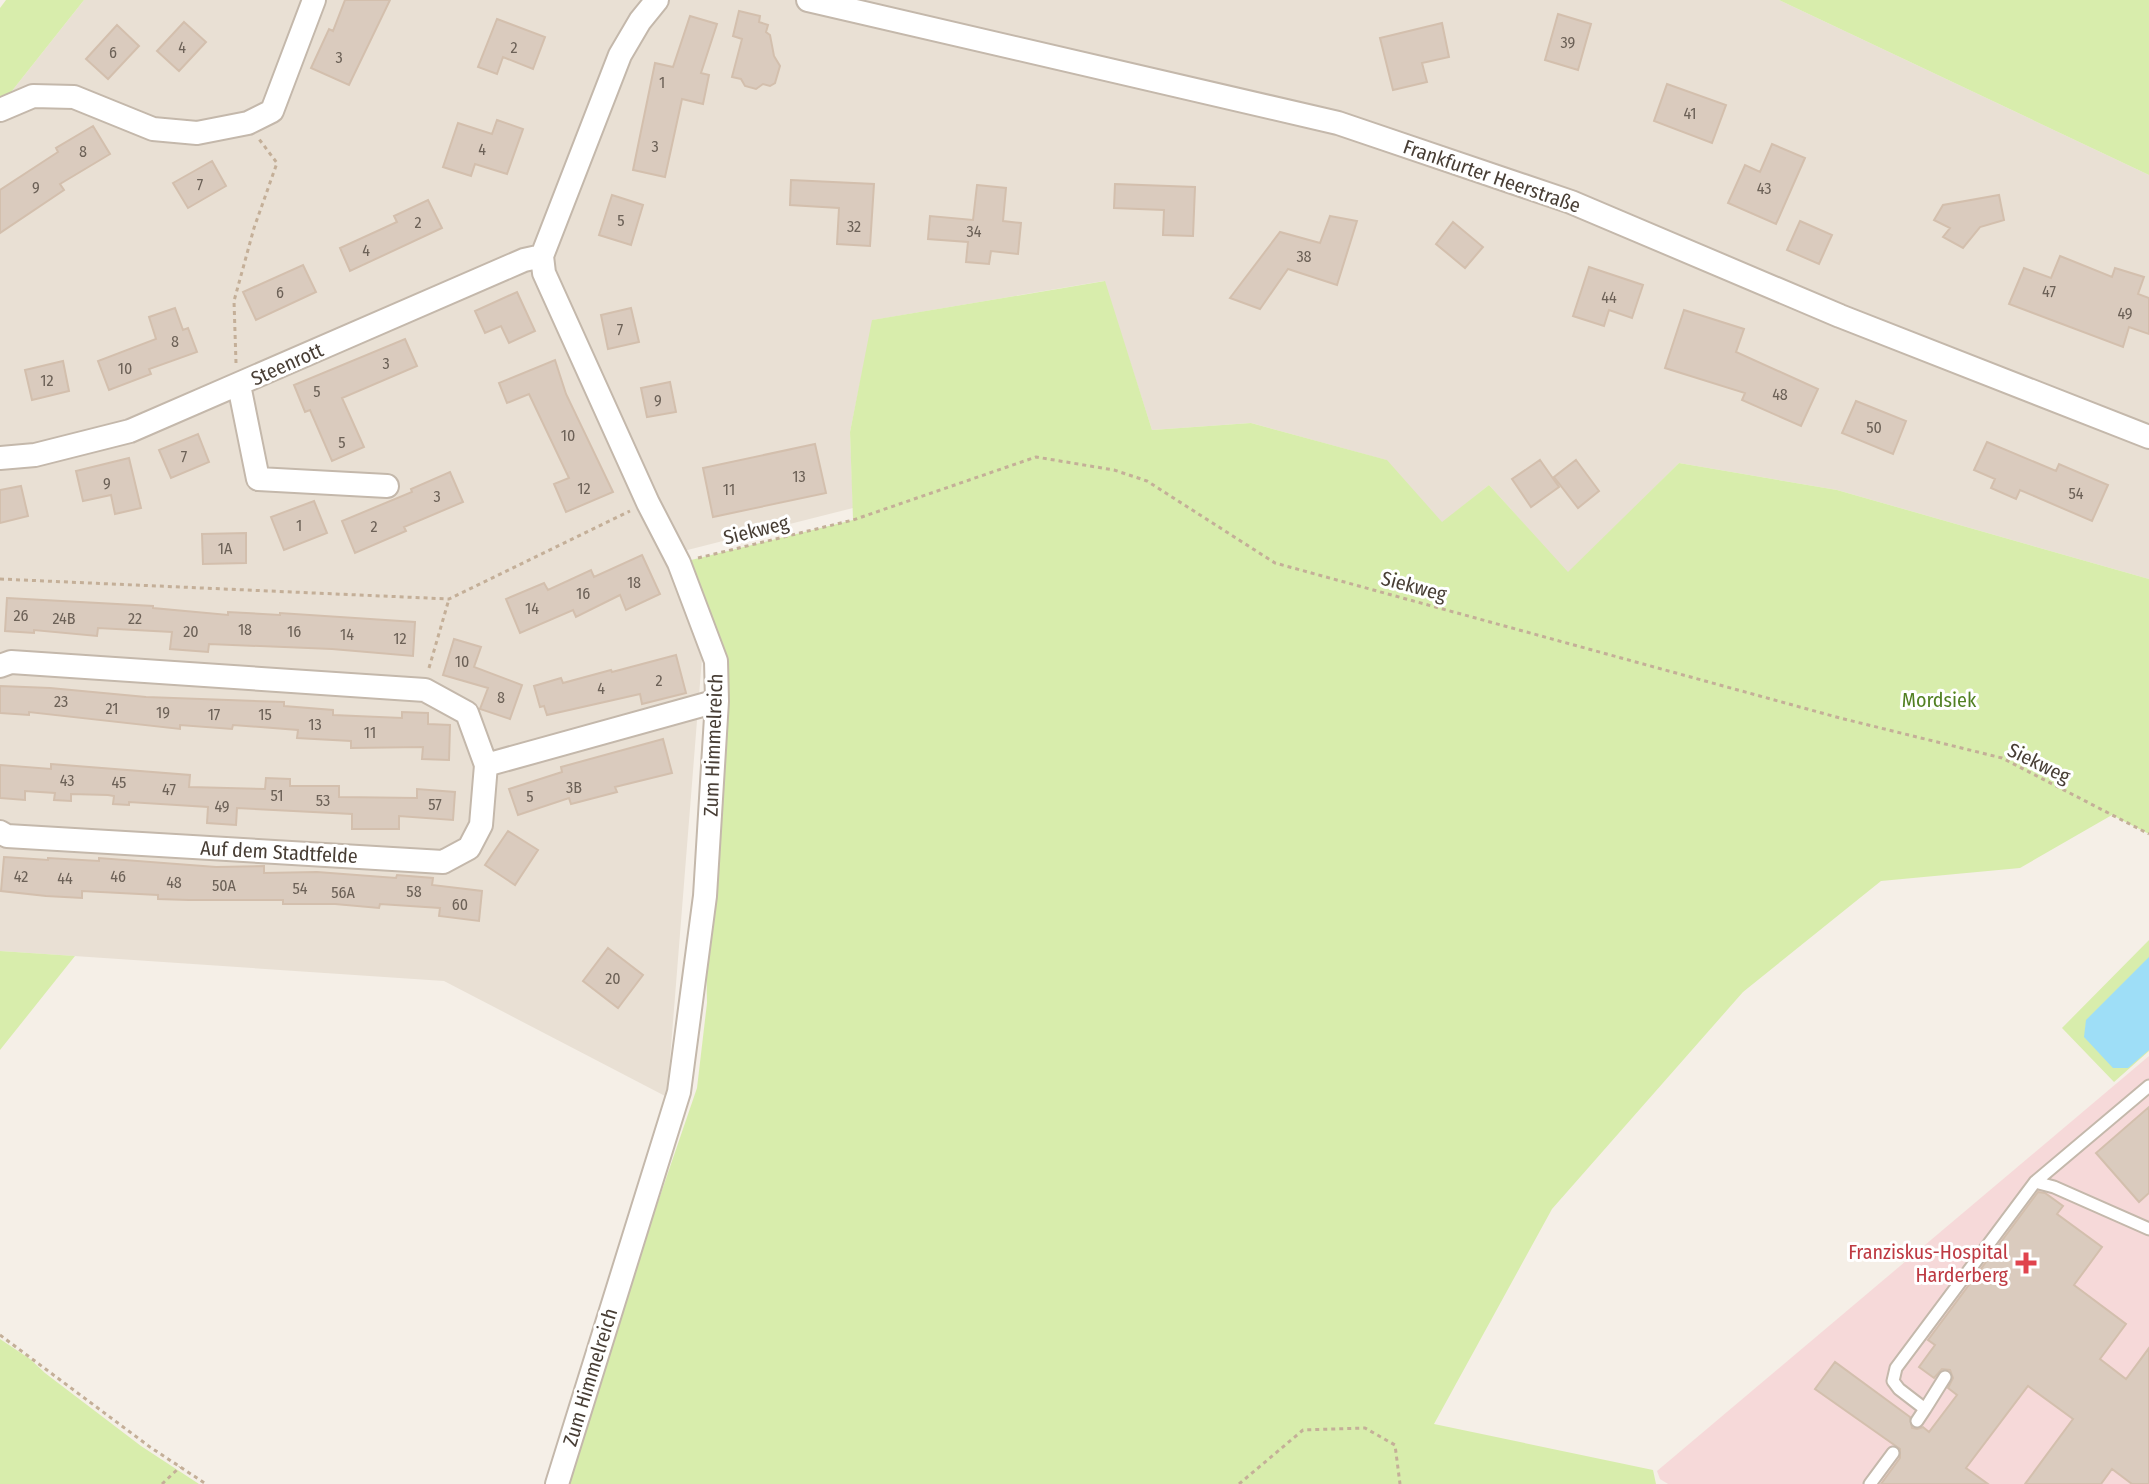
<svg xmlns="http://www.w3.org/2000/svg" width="2149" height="1484" viewBox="0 0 2149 1484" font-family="'Fira Sans Condensed',sans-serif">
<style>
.residential{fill:#e9e0d4}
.medical{fill:#f6d9d9}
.green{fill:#d8edac}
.water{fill:#9edef7}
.building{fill:#dacbbe;stroke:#d3bfad;stroke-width:2}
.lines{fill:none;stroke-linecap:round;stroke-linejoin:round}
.service-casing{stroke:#c4b8ab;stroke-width:15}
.minor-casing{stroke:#c4b8ab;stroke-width:26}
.path{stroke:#c4af98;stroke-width:3;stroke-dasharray:4 4;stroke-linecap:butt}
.service{stroke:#fff;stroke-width:11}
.minor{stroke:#fff;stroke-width:22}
.health-dot{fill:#e0444e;stroke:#fff;stroke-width:3}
.labels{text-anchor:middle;stroke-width:6;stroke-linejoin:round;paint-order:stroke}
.number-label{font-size:16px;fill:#6c6157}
.street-label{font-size:20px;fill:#483e35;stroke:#fff}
.park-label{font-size:20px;fill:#528023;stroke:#fff}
.health-label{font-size:20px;fill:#be3a42;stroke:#fff;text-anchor:end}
</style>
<rect width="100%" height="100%" fill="#f5efe7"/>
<path class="residential" d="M84,0H1779L2149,175V579L1837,490L1679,463L1568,573L1489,485L1442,523L1386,460L1251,423L1152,430L1104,281L873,320L850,432L853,508L664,556L702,658L667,1097L444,981L0,951V106Z"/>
<path class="medical" d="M2149,1056V1484H1668L1660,1479L1657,1471Z"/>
<path class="green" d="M6,0H84L0,106V8Z
M1779,0H2149V175Z
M1105,281L1152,430L1251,423L1387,460L1442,522L1489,485L1568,572L1679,463L1837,490L2149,579V834L2112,815L2020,868L1881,881L1743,992L1552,1209L1434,1424L1653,1470L1656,1484H567L595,1386L697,1088L707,1003L705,896L717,701L679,563L853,520L850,432L872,320Z
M2149,940V1051L2114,1082L2062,1028Z
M0,951L75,956L0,1050Z
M0,1339L30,1359L45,1373L141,1446L199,1484H0Z"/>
<path class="water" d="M2149,957V1050L2128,1068H2113L2084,1037L2086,1020Z"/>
<path class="building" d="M345,0H390L349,85L311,68L329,29L333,31Z
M739,11L760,16L759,22L768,25L766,32L770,35L774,56L780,66L775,83L770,86L763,84L756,89L745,86L741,79L732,77L742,39L733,36Z
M1558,14L1591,24L1578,70L1545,60Z
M690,16L717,24L701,73L709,75L703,104L682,99L665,177L633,170L655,63L673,67Z
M497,19L545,37L533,69L503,57L497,74L478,67Z
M184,22L206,42L179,71L157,51Z
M1442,23L1449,57L1422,63L1427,82L1393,90L1380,38Z
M117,25L139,46L108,79L86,59Z
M1667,84L1726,105L1712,143L1654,121Z
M497,120L523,129L507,174L475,164L471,176L443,167L458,123L492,134Z
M93,126L110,154L60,184L64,190L0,233V190L58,152L56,148Z
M1772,144L1805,158L1776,224L1728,203L1745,165L1760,172Z
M212,161L226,186L188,208L173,183Z
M791,180L874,184L870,246L837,244L839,208L790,205Z
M1115,184L1195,187L1193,236L1163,235L1164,210L1114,208Z
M977,185L1006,188L1003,221L1021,223L1018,254L991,251L989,264L966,262L968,242L928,239L930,216L973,220Z
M612,195L643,205L631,245L599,235Z
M1999,195L2004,220L1980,227L1963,248L1943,237L1950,228L1934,220L1943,205Z
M428,200L442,228L350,271L340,248L397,222L394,216Z
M1330,216L1357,221L1337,285L1288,269L1260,309L1230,298L1280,232L1320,243Z
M1800,221L1832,235L1819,264L1787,250Z
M1453,222L1483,247L1465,268L1436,244Z
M2060,256L2112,277L2115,268L2144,277L2138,294L2149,298V334L2129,327L2123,347L2009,304L2024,268L2051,278Z
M303,265L316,292L256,320L243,292Z
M1589,267L1643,285L1632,318L1609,310L1604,326L1573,316Z
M517,292L535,331L509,343L501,326L485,333L475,311Z
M175,308L183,330L188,328L197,352L149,369L151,374L109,390L98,361L156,339L149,317Z
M631,308L639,342L608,349L601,315Z
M1684,310L1744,329L1736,352L1818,389L1801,426L1742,400L1745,393L1665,368Z
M405,339L417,366L342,398L364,447L332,461L310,410L305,412L294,385Z
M555,360L566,394L613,492L566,512L554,484L569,478L529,394L507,403L499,383Z
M63,361L69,391L32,400L25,370Z
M670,382L676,412L647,417L641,388Z
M1856,401L1906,421L1893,454L1842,433Z
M198,434L209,462L171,478L159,450Z
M1987,442L2056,471L2059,464L2108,485L2092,521L2020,490L2016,499L1991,488L1995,479L1974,470Z
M815,444L826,493L713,517L703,468Z
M129,458L141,508L115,514L111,495L83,501L76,471Z
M1540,460L1559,487L1531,507L1512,479Z
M1576,460L1599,491L1578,508L1554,477Z
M450,472L463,502L404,527L406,531L355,553L342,521L412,492L411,489Z
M21,486L28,516L0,523V490Z
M314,501L327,533L284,550L271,517Z
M246,533V563L203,564L202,534Z
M642,555L660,594L626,610L620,595L576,617L573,610L520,633L506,599L544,583L548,590L591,570L594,577Z
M7,598L153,606V608L228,615V612L280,615V613L415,622L413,656L332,649L209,644L208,652L170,649L172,632L98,628L97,636L34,630V633L5,631Z
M454,639L481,647L474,667L522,685L510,719L480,709L488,688L443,675Z
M676,655L686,693L642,704L640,694L547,715L544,706L540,707L534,686L561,678L563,683L611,670L612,672Z
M0,686L50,688L146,697L284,702V706L333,710V715L402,718V712L428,713V724L450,725L449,760L422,759L423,747L351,748V741L297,738L298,730L233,725L232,729L180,725V729L29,712V715L0,713Z
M663,739L672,773L615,787L617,792L571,804L569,798L518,815L509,789L562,772L561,767Z
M51,764L190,775L189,787L265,789L266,778L290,779V786H339V797L417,798V789L455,792L453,820L399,816V829H352V814L237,808L236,825L207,823L208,807L129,802V805L113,804L114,796L108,795L71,794V801L54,800L55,793L25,791V800L0,798V765L51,769Z
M508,831L538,850L515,885L485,865Z
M4,857L48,860V858L99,861V858L216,867L264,866V873L317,872L396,878L397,875L433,878L432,885L482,891L479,921L439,916L440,908L380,904L379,908L335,904H283V900H189L158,899V895L82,891V898L46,896L1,891Z
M608,948L643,975L618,1008L583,981Z
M2149,1107V1193L2139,1202L2096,1153Z
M2038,1192L2045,1193L2063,1206L2057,1214L2102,1247L2074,1285L2126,1324L2100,1359L2126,1379L2149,1348V1484H2132L2112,1469L2101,1484H2025L2073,1419L2028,1386L1966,1468L1988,1484H1881L1900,1458V1449L1815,1389L1835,1362L1910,1417L1912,1428L1917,1429L1923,1427L1929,1432L1957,1395L1948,1388L1953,1378L1950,1370L1942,1369L1934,1378L1919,1367L1935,1345L1928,1340Z"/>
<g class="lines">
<g class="service-casing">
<path id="service" d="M2035,1182L2054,1187L2149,1229
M1925,1409L1945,1377
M1917,1421L1925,1409L1899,1389L1893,1381L1896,1368L2035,1182L2149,1086
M1870,1484L1893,1453"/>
</g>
<g class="minor-casing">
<path id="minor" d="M808,0L1338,123L1571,202L1840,316L2149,437
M0,110L33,96L74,97L153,129L197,133L248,123L272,111L314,0
M239,385L258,479L387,486
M0,458L35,455L130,431L524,260L542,256
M0,666L11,662L425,690L467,713L486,765L481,825L469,848L443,862L7,836L0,832
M486,765L717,701
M557,1484L679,1092L705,896L717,701L716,661L679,563L648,503L544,273L542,256L620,55L640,21L657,0"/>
</g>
<path class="path" d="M236,363L234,301L254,228L277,163L259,139
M698,558L853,520L1036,457L1114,470L1147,481L1275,563L1840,718L2002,758L2149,834
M0,579L449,599L630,511
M429,668L449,599
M0,1335L150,1447L206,1484
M162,1484L180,1467
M1239,1484L1303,1430L1365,1428L1395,1445L1400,1484"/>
<use href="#service" class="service"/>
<use href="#minor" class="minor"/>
</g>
<path class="health-dot" d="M2022 1251h8v8h8v8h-8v8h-8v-8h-8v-8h8z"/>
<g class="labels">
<g class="number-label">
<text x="1568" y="48">39</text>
<text x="182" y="53">4</text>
<text x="514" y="53">2</text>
<text x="113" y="58">6</text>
<text x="339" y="63">3</text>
<text x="662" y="88">1</text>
<text x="1690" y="119">41</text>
<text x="655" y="152">3</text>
<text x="482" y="155">4</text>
<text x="83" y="157">8</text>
<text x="200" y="190">7</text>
<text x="36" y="193">9</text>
<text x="1764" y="194">43</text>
<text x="621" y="226">5</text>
<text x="418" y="228">2</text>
<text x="854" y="232">32</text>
<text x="974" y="237">34</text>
<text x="366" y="256">4</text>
<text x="1304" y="262">38</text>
<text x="2049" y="297">47</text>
<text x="280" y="298">6</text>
<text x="1609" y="303">44</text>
<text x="2125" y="319">49</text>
<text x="620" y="335">7</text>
<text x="175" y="347">8</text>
<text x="386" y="369">3</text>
<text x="125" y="374">10</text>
<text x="47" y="386">12</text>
<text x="317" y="397">5</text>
<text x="1780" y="400">48</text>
<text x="658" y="406">9</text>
<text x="1874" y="433">50</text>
<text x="568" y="441">10</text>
<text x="342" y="448">5</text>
<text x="184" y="462">7</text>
<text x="799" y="482">13</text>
<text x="107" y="489">9</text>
<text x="584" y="494">12</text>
<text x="729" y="495">11</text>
<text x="2076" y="499">54</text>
<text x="437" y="502">3</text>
<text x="299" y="531">1</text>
<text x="374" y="532">2</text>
<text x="225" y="554">1A</text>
<text x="634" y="588">18</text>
<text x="583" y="599">16</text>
<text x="532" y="614">14</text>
<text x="21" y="621">26</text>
<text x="64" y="624">24B</text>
<text x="135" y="624">22</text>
<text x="245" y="635">18</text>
<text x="191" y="637">20</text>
<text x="294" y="637">16</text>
<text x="347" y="640">14</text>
<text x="400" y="644">12</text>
<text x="462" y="667">10</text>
<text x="659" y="686">2</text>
<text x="601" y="694">4</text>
<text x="501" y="703">8</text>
<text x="61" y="707">23</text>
<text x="112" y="714">21</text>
<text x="163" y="718">19</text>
<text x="214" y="720">17</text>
<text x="265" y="720">15</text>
<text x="315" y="730">13</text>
<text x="370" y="738">11</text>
<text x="67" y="786">43</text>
<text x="119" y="788">45</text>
<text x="574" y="793">3B</text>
<text x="169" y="795">47</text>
<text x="277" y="801">51</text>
<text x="530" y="802">5</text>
<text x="323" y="806">53</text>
<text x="435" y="810">57</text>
<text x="222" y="812">49</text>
<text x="21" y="882">42</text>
<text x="118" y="882">46</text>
<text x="65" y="884">44</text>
<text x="174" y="888">48</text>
<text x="224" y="891">50A</text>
<text x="300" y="894">54</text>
<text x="414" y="897">58</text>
<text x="343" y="898">56A</text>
<text x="460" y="910">60</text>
<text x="613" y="984">20</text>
</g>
<g class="street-label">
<text transform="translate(1492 176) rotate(19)" y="7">Frankfurter Heerstraße</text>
<text transform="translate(287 364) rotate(-24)" y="7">Steenrott</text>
<text transform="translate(756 530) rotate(-14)" y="7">Siekweg</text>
<text transform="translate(1414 586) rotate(15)" y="7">Siekweg</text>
<text transform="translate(713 745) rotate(-88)" y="7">Zum Himmelreich</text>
<text transform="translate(2039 763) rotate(26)" y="7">Siekweg</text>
<text transform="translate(279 852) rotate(3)" y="7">Auf dem Stadtfelde</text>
<text transform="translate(590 1377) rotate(-73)" y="7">Zum Himmelreich</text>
</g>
<g class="park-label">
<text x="1939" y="707">Mordsiek</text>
</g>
<g class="health-label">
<text x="2008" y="1259">Franziskus-Hospital<tspan x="2008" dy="23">Harderberg</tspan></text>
</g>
</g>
</svg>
